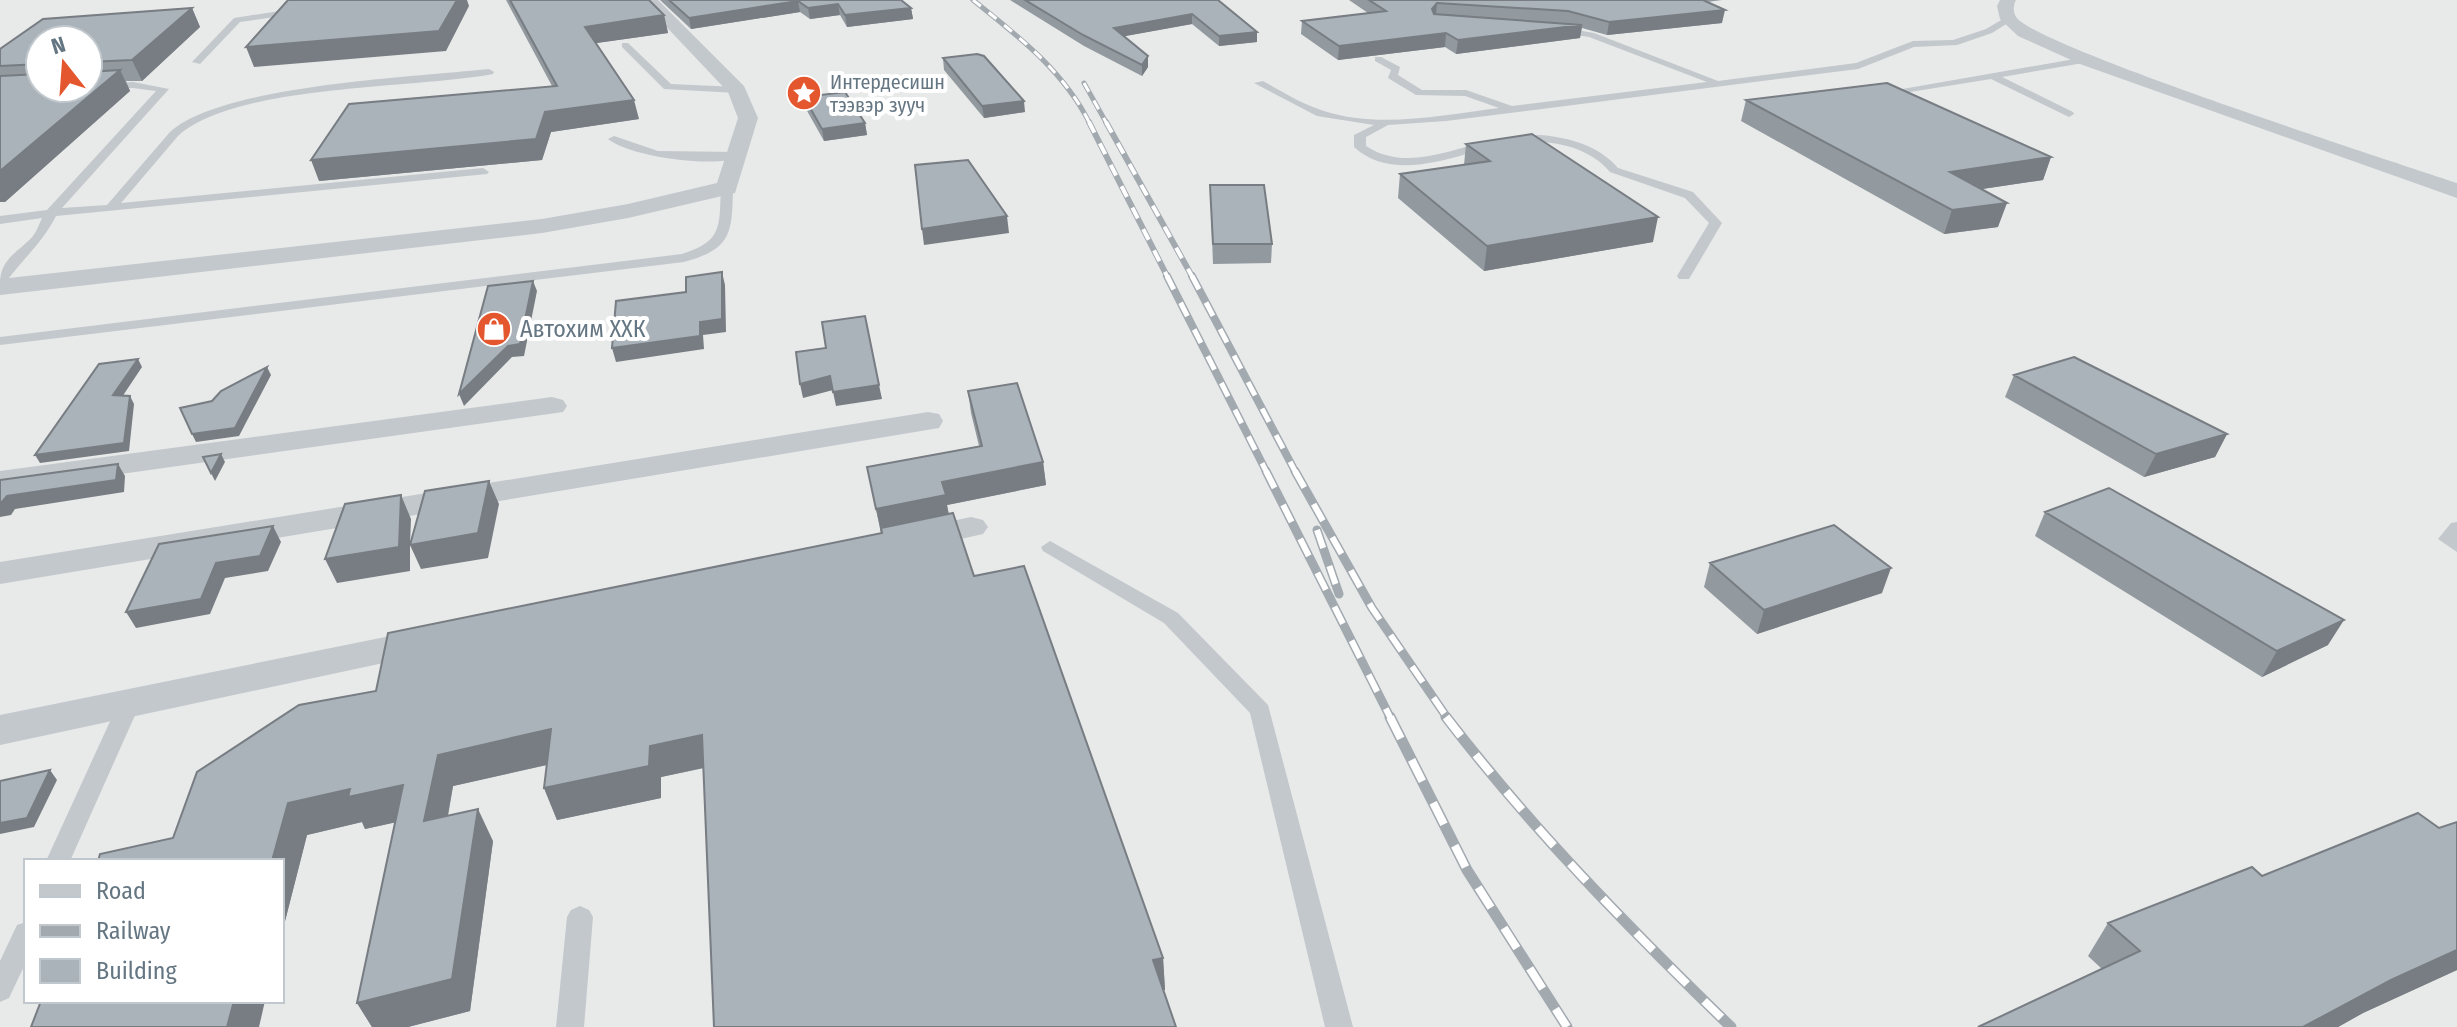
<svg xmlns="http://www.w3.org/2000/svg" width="2457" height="1027" viewBox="0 0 2457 1027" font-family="'Fira Sans Condensed',sans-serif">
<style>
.built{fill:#e8e9e9;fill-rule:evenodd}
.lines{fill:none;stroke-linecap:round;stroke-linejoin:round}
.lane{fill:#c3c8cc;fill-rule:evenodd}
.street{fill:#c3c8cc;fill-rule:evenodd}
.rail-far4-casing{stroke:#a2aab0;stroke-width:5}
.rail-far3-casing{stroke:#a2aab0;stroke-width:6}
.rail-far2-casing{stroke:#a2aab0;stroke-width:8}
.rail-far1-casing{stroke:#a2aab0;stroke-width:9}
.rail-casing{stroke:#a2aab0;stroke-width:11}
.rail-far4{stroke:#fff;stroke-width:3;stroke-dasharray:10;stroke-linecap:butt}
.rail-far3{stroke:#fff;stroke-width:4;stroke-dasharray:12;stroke-linecap:butt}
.rail-far2{stroke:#fff;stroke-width:5;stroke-dasharray:15;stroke-linecap:butt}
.rail-far1{stroke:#fff;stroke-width:6;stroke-dasharray:19;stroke-linecap:butt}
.rail{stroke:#fff;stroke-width:8;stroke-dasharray:24;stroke-linecap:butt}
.wall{fill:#929a9f;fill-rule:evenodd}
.shaded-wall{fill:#777d82}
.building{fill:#aab3b9;stroke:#777d82;stroke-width:2}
.labels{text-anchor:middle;stroke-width:8;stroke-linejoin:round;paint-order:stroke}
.far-poi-label{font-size:20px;fill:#657683;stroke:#fff;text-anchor:start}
.poi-label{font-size:24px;fill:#657683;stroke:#fff;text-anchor:start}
</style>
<rect width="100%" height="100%" fill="#fafaf8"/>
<path class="built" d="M0,0H2457V1027H0ZM40,40H88V88H40ZM26,861H282V1001H26Z"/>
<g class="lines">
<path class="lane" d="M299,8L302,13L240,22L200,64L192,62L234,18Z
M2008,16L2011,21L1992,33L1957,45L1914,47L1858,69L1446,121L1388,125L1366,137V146C1404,171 1447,151 1487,141L1493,144C1484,150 1473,152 1463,155C1428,165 1384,175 1354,147V135L1374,125L1317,116L1254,83L1263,81C1283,92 1302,104 1324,111C1379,129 1443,115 1499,108L1465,96L1416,95L1388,78L1391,70L1375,61V57H1381L1400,67L1398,75L1422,90H1466L1512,106L1707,82L1589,37L1557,32L1560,27L1594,33L1718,81L1856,63L1913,41L1953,40L1986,29Z
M622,43H628L671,84L737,87L742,90L737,93L664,89L622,47Z
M2086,57L2091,60L2089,62L2002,77L2073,112L2074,114L2069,117L1991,79L1879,97L1874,94Z
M489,69L494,72L493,74C414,89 235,84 178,136L121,203L483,168L489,172L487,174L56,216C43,242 22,260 5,283L0,284C0,258 18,253 33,236C37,231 39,224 42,218L0,224V216L47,210L156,91L133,88L84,90L83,88H88V85L133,82L169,89L62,208L107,205L170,132C222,85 415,77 489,69Z
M1541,135C1570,138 1598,145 1618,168L1693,192L1722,223L1689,279H1679L1677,276L1709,223L1685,198L1610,172C1587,145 1550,140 1516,142L1510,139L1516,136Z
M614,136L658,151L738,152L744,155C721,170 630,157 608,139Z
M727,184L733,188C732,233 732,249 684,262L0,345V337L682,254C723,241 719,227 721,188Z
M2457,522V552L2438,539L2451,523Z
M1050,541L1178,613L1268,705L1353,1027H1325L1250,713L1164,623L1043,551L1041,547Z
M129,696L137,699L140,704L70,861H46L118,704L121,699Z
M580,906L589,910L593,917L584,1027H556L567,917L571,910Z
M26,922V962L9,998L0,1002V961L17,925Z"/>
<path class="street" d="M641,0H658L744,86L758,118L735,193L628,218L542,233L0,295V279L542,219L628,204L717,183L738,118L728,92Z
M2000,0H2016C2013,5 2013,12 2016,17C2036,47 2398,163 2457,183V198L2080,64L2018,36L2000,19L1997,6Z
M552,397L563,400L567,406L563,412L0,491V471Z
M928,412L939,414L943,421L939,428L0,584V562Z
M971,517L983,520L988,527L983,534L912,550L900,546L895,539L900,532Z
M430,628L444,632L449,641L444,650L0,745V715Z"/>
<g class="rail-far4-casing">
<path id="rail-far4" d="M973,0C1018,36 1064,71 1090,124
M1084,83L1107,124"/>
</g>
<g class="rail-far3-casing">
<path id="rail-far3" d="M1089,122L1168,278
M1106,122L1193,278"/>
</g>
<g class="rail-far2-casing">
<path id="rail-far2" d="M1167,276L1267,473
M1192,276L1296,473"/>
</g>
<g class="rail-far1-casing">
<path id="rail-far1" d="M1266,471L1391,719
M1295,471L1372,608L1448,719
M1317,530L1339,594"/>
</g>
<g class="rail-casing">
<path id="rail" d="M1390,717L1467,870L1567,1027
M1446,717C1532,829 1630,929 1731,1027"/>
</g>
<use href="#rail-far4" class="rail-far4"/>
<use href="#rail-far3" class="rail-far3"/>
<use href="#rail-far2" class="rail-far2"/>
<use href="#rail-far1" class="rail-far1"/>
<use href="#rail" class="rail"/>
</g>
<path class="wall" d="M506,0H649L664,15L668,33L596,43L639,119L551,132L542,160L319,181L552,86Z
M660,0H901L911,8L913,19L847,27L840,15L810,19L800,12L691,29Z
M1010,0H1218L1257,42L1219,46L1192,24L1124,36L1148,56V67L1142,76L1084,46Z
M1349,0H1722L1707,2L1722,23L1607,35L1582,28L1580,38L1456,54L1445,47L1338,60L1301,34L1302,21L1368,13Z
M192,8L200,27L142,81H126L130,91L5,202H0V49L43,19ZM40,40H88V88H40Z
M943,58L1025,112L984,118L944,70Z
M804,97L865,123L867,135L824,141L806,109Z
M1746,100L2051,157L2043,180L1982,189L1998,227L1944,234L1741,121Z
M1466,144L1653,242L1484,271L1398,198L1400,174L1464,165Z
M1210,185L1272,244L1271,263L1213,264Z
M2014,375L2227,434L2215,457L2144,477L2005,397Z
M968,391L1043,462L1046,485L947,505L949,514L974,576L1163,958L1165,990L704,768L661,777V798L557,820L544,788L547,765L453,786L448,816L493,841L470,1011L408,1027H372L357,1003L396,822L365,829L362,822L307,835L282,933V861L173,838L376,691L881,533L867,467L979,446L971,413Z
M2045,512L2328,645L2262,677L2035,536Z
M1710,563L1882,593L1757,634L1704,587Z
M2457,822V970L2363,1013L2338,1027H1978L2102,969L2088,956L2108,923L2262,876L2439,828Z"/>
<path class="shaded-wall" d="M457,0H467L469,6L446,51L254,67L246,47Z
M798,1L800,12L691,29L689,18Z
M1437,3L1436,16L1432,9Z
M838,4L840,15L810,19L808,8Z
M192,8L200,27L142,81L132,60Z
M911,8L913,19L847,27L845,15Z
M1725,10L1722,23L1607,35L1609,22Z
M1192,14V24L1115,38L1114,28Z
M664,15L668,33L590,44L585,27Z
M1582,25L1580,38L1456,54L1458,40Z
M1257,32V42L1219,46V36Z
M1446,33L1445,47L1338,60L1339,46Z
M1148,56V67L1142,76V65Z
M120,70L130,91L5,202H0V171Z
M634,100L639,119L551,132L542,160L319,181L311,160L545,112Z
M1024,101L1025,112L984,118L982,106Z
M865,123L867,135L824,141L822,129Z
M2051,157L2043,180L1942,195L1950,172Z
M2007,203L1998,227L1944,234L1952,210Z
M1007,216L1009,233L924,245L922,229Z
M1658,217L1653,242L1484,271L1487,246Z
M722,272L725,285L726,332L703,335L704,349L616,362L612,348L700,322Z
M533,281L537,291L524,356L512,357L464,406L459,394Z
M138,359L142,367L118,403L113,395Z
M267,367L271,375L239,436L196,442L192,434Z
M830,376L833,390L803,398L800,384Z
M879,385L882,399L836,406L833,392Z
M130,396L134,404L129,451L40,463L35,455Z
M2227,434L2215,457L2144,477L2156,454Z
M221,454L225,462L215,481L211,473Z
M1043,462L1046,485L947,505L949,518L881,532L876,509L942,482Z
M118,464L125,476L124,492L15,509L11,515L0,517V502L7,496Z
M489,481L499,504L488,558L421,569L410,545V571L337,583L325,559L401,495L411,519L410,545Z
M273,526L281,542L268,571L225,578L210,614L136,628L126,612L216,563Z
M1891,568L1882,593L1757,634L1764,610Z
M2344,620L2328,645L2262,677L2277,651Z
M551,729L564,761L453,786L441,853L424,821L438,755Z
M702,735L712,766L661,777V798L557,820L544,788L650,746Z
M50,770L57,780L34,827L0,834V823Z
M403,785L420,817L365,829L362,822L307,835L282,933V861H272L288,803L350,789Z
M478,809L493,841L470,1011L408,1027H372L357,1003Z
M2457,950V970L2363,1013L2338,1027H2303L2391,980Z
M1163,958L1165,990L1155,993L1153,960Z
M234,1001H265L259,1027H227Z"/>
<path class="building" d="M288,0H457L439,31L246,47Z
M510,0H649L664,15L585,27L634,100L545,112L536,139L311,160L349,104L557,86Z
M669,0H901L911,8L845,15L838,4L808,8L798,1L689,18Z
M1025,0H1218L1257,32L1219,36L1192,14L1114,28L1148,56L1142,65L1083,35Z
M1369,0H1703L1725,10L1609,22L1568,11L1437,3L1432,9L1434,14L1582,25L1458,40L1446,33L1339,46L1302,21L1386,11Z
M192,8L132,60L88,62V40H40V64L0,66V49L43,19Z
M977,54L984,56L1024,101L982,106L943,58Z
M120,70L0,171V76L40,74V88H88V72Z
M1887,83L2051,157L1950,172L2007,203L1952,210L1746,100Z
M845,92L865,123L822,129L804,97Z
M1532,134L1658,217L1487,246L1400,174L1490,161L1466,144Z
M968,160L1007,216L922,229L915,165Z
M1210,185H1264L1272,244H1213Z
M722,272V319L700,322V336L612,348L616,301L686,292V277Z
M533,281L520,344L508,346L459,394L488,286Z
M865,316L879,385L833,392L830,376L800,384L796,352L826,348L822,322Z
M2074,357L2227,434L2156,454L2014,375Z
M138,359L113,395L130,396L124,443L35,455L99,364Z
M267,367L235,428L192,434L180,408L212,401L221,391Z
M1017,383L1043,462L942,482L946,495L876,509L867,467L982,446L968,391Z
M221,454L211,473L203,457Z
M118,464L116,480L7,496L2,502H0V480Z
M489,481L478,533L410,545L425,491Z
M2109,488L2344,620L2277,651L2045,512Z
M401,495L399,547L325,559L345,504Z
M953,513L974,576L1024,566L1163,958L1153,960L1176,1027H714L702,735L650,746L649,766L544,788L551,729L438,755L424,821L478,809L452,979L357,1003L403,785L348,797L350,789L288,803L272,861H98L100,854L173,838L197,772L299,705L376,691L388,633L882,533L881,528Z
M1834,525L1891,568L1764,610L1710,563Z
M273,526L260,556L216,563L201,599L126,612L159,544Z
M50,770L27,818L0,823V781Z
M2418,813L2439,828L2457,822V950L2391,980L2303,1027H1978L2140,951L2108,923L2252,867L2262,876Z
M41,1001H234L227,1027H31Z"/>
<defs>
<g id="sight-disc" transform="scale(1.8)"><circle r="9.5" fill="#e4572e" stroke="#fff"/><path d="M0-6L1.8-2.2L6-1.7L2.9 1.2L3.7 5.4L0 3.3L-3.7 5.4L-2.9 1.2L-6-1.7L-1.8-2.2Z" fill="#fff"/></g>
<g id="shop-disc" transform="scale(1.8)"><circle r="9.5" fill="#e4572e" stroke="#fff"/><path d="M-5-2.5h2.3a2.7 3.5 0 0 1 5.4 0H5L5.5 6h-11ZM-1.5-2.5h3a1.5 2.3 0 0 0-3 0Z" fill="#fff"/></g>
</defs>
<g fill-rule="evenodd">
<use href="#sight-disc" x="804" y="93"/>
<use href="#shop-disc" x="494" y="329"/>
</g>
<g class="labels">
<g class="far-poi-label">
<text x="830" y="89">Интердесишн<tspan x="830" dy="23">тээвэр зууч</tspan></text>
</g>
<g class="poi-label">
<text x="520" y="337">Автохим ХХК</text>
</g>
</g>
<rect x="24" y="859" width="260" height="144" fill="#ffffff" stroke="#c1c8cd" stroke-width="2"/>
<rect x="40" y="885" width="40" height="12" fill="#c3c8cc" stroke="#c1c8cd" stroke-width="2"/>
<text x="96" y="899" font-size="24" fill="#657683">Road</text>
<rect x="40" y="925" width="40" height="12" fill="#a2aab0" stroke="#c1c8cd" stroke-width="2"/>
<text x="96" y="939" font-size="24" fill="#657683">Railway</text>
<rect x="40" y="959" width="40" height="24" fill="#aab3b9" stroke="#c1c8cd" stroke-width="2"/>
<text x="96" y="979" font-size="24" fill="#657683">Building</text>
<g transform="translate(64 64) rotate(343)"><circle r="38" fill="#ffffff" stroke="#c1c8cd" stroke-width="2"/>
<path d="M0-6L14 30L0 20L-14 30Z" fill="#e4572e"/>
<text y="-12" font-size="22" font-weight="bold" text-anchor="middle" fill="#657683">N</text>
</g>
</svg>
